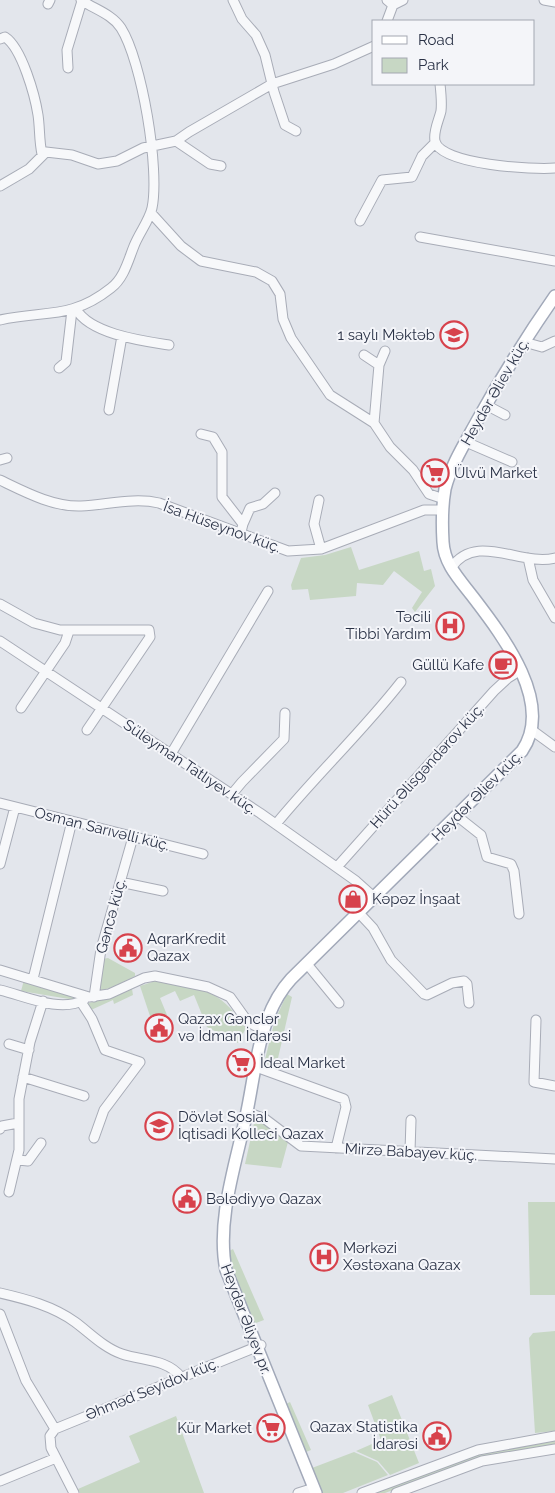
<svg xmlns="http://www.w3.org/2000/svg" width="555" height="1493" viewBox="0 0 555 1493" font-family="Raleway,sans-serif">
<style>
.green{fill:#c7d7c4}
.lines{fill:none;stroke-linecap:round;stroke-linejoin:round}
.minor-casing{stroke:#a8acb7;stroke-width:11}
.major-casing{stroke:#a2a9b9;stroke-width:14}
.minor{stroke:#f7f8fa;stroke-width:9}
.major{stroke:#fff;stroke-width:11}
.labels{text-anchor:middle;stroke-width:4;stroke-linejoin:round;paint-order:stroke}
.poi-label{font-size:15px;fill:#2a3246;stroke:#f4f5f9;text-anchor:start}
.street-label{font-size:15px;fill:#2a3246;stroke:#f4f5f9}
</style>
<rect width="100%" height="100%" fill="#e3e6ec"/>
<path class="green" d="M351,547L359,570L419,551L424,571L431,569L435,586L415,612L412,608L422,592L394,571L383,585L357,583L356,596L310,600L308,589L292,590L291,585L301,558L325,555Z
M108,958L135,973V976L114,987L98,991L102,959Z
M24,980L76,996L75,1000L21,991Z
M158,980C203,990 218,987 246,1028L238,1043L207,1027L194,995L180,1001L175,991L160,998L167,1015L152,1022L140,986Z
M132,989L133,995L114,1004L113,1000L91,1010L86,1004Z
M287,994L292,997L276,1067L264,1063L275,1020Z
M255,1119L283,1136L288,1142L281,1168L245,1164Z
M528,1202H555V1295H530Z
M233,1249L264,1320L253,1324L232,1268L229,1251Z
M555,1331V1431L535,1433L529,1338L533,1333Z
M392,1395L419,1463L390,1475L378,1461L356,1451L381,1440L368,1405Z
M290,1402L311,1450L306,1452L286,1404Z
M176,1416L204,1493H80L78,1489L140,1462L129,1436Z
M555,1439V1445L479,1458L385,1493H370L476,1454Z
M354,1452L377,1462L388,1475L343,1493H322L312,1468Z"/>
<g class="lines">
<g class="minor-casing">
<path id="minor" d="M233,0L242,19L256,35L265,55L274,92L285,125L296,131
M387,0L393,5L403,0
M544,0L555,2
M48,4L50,0
M387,21L393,5
M0,39L5,37C22,48 35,96 38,115C40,128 39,141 42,154
M68,68L67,50L82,1
M440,84C441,93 442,102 441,111C439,120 433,131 435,141C440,165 535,170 555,168
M176,141L210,164L221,166
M0,186L29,169L46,152L72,155L98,164L117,161L143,148L176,141L189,132L272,84L334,64L374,46
M151,213L181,246L201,261L256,272L272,281L280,294L283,319L291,338L330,395L374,423L390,447L413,470L429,494L444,499
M360,221L382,180L412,177L422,156L435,143
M420,237L555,261
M76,309C90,334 143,341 169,345
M0,320C44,310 71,320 111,288C124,278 128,261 134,246C139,233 149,221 152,208C160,170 142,61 121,28C112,14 94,9 81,0
M524,342L542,347L555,341
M364,355L379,365
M59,368L66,362L72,310
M486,405L505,415
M109,410L122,336
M374,423L379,365L385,351
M201,434L213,437L222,452V497L243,524L241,532
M466,442L512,462
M0,460L7,458
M0,480C25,492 53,507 81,506C106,505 134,497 159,503L288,551L321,549L424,510H443
M319,500L314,524L321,549
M243,524L250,508L263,504L275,493
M528,558L533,580L555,618
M451,568C476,531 521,567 555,558
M0,604L34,623L60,630H149L150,637L87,730
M0,641L260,813L356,881L375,898
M21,708L65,643L69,631
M533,731L555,747
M171,754L268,591
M232,794L242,782L284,739L285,713
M0,803L203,854
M457,816L481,835L487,857L511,864L514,871L519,914
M276,824C316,775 362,732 401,682
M0,864L15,807
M337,867L494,691L508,678L521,670
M120,882L163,891
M359,913L373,928L391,960L424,994L427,995L452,983L464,981L467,984L469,1003
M307,964L339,1003
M0,970L89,997L109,994L144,978L155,976L208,987L230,997L248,1022L265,1031
M33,979L72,821
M0,990C25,996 60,1013 84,1000
M94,997L101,949L133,837
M81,1002L92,1019L105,1050L140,1062L104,1110L94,1138
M536,1020L534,1082L555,1086
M9,1044L29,1050
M256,1067L344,1099L346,1107L336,1148
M23,1077L84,1096
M247,1112L265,1119L301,1146L555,1159
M0,1129L2,1126L18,1123
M410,1151L411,1120
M18,1160L28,1161L41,1143
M9,1192L19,1150V1099L30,1042L43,1001
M0,1293C26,1299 53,1306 75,1322C90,1333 104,1348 122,1354C143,1361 167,1359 181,1377
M0,1314L26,1381L55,1429
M0,1481L56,1458
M74,1493L51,1448L50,1436L55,1429L261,1345
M298,1493L314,1488
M362,1493L478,1450L555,1436
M396,1493L482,1461L555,1449"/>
</g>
<g class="major-casing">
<path id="major" d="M316,1493L226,1270C216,1221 236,1163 246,1116C256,1071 258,1015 291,979L522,751C555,703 502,635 473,597C460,580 444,564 443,542C442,525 442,506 445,489C451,465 465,443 477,421C501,378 527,336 555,296"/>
</g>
<use href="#minor" class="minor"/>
<use href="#major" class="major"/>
</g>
<defs>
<g id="school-ring" transform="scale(1.4375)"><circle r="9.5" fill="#f4f5f9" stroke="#d7424c" stroke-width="1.5"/><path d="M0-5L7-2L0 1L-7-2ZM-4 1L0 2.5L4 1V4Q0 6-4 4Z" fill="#d7424c"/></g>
<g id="supermarket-ring" transform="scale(1.4375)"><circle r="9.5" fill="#f4f5f9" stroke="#d7424c" stroke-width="1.5"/><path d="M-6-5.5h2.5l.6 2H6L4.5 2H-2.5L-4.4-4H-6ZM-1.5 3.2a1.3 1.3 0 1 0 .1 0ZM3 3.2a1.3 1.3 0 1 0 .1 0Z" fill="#d7424c"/></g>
<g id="hospital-ring" transform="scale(1.4375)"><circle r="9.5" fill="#f4f5f9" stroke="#d7424c" stroke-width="1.5"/><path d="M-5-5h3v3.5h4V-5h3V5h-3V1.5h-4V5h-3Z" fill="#d7424c"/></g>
<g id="cafe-ring" transform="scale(1.4375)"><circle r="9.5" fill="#f4f5f9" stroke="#d7424c" stroke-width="1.5"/><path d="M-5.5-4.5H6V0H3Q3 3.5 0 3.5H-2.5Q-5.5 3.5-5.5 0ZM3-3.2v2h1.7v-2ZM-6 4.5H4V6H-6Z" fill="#d7424c"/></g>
<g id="shop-ring" transform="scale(1.4375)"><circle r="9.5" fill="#f4f5f9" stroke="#d7424c" stroke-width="1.5"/><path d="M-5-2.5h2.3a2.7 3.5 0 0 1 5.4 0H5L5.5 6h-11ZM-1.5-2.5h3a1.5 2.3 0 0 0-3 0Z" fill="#d7424c"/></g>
<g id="civic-ring" transform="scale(1.4375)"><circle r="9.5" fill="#f4f5f9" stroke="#d7424c" stroke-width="1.5"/><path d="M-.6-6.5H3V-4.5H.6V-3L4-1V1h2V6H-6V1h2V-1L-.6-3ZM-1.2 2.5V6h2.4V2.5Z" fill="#d7424c"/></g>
<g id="university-ring" transform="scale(1.4375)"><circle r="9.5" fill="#f4f5f9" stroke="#d7424c" stroke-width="1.5"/><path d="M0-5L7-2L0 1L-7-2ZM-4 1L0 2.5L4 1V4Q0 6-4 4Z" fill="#d7424c"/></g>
</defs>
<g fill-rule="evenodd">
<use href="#school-ring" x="454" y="335"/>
<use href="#supermarket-ring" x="435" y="473"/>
<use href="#hospital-ring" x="450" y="626"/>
<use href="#cafe-ring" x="503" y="665"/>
<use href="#shop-ring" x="353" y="899"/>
<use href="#civic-ring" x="128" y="948"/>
<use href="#civic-ring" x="159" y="1028"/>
<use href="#supermarket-ring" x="241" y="1063"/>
<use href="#university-ring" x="159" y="1126"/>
<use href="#civic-ring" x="187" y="1199"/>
<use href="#hospital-ring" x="324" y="1257"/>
<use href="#supermarket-ring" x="271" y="1428"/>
<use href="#civic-ring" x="437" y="1436"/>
</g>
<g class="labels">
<g class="poi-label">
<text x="435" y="340" text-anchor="end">1 saylı Məktəb</text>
<text x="454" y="478">Ülvü Market</text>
<text x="431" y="622" text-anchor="end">Təcili<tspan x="431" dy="17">Tibbi Yardım</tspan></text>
<text x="484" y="670" text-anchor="end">Güllü Kafe</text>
<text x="372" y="904">Kəpəz İnşaat</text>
<text x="147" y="944">AqrarKredit<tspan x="147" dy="17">Qazax</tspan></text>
<text x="178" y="1024">Qazax Gənclər<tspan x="178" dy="17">və İdman İdarəsi</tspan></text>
<text x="260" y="1068">İdeal Market</text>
<text x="178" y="1122">Dövlət Sosial<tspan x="178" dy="17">İqtisadi Kolleci Qazax</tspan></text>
<text x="206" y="1204">Bələdiyyə Qazax</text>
<text x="343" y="1253">Mərkəzi<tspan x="343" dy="17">Xəstəxana Qazax</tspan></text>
<text x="418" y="1432" text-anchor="end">Qazax Statistika<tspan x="418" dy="17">İdarəsi</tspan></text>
<text x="252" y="1433" text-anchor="end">Kür Market</text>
</g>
<g class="street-label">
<text transform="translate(495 392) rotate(-60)" y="5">Heydər Əliev küç.</text>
<text transform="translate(222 527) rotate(20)" y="5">İsa Hüseynov küç.</text>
<text transform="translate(427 766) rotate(-48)" y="5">Hürü Əlisgəndərov küç.</text>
<text transform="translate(190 767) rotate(34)" y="5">Süleyman Tatlıyev küç.</text>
<text transform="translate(477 796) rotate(-45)" y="5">Heydər Əliev küç.</text>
<text transform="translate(102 829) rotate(14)" y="5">Osman Sarıvəlli küç.</text>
<text transform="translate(111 916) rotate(-75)" y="5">Gəncə küç.</text>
<text transform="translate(411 1152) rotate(3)" y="5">Mirzə Babayev küç.</text>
<text transform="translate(246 1319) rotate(69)" y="5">Heydər Əliyev pr.</text>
<text transform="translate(152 1389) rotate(-22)" y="5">Əhməd Seyidov küç.</text>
</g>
</g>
<rect x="372" y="20" width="162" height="65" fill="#f4f5f9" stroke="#a3a7b1"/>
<rect x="382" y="36" width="25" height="8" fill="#ffffff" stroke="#a3a7b1"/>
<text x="418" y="45" font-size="15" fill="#2a3246">Road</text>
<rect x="382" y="58" width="25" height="15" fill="#c7d7c4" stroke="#a3a7b1"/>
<text x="418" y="70" font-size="15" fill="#2a3246">Park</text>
</svg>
